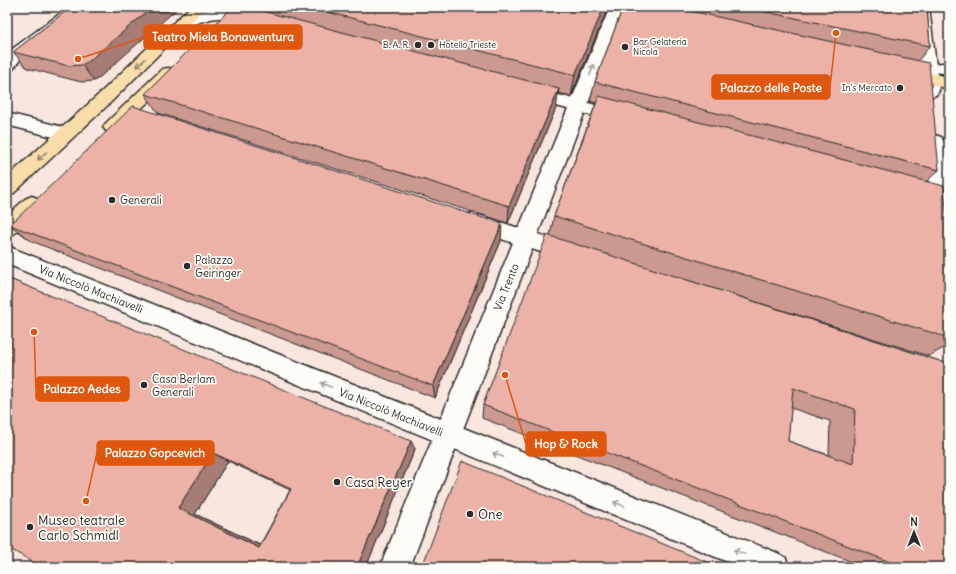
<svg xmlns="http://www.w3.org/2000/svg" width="956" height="574" viewBox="0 0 956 574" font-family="Delius,sans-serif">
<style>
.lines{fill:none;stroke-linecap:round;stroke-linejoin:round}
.pedestrian-casing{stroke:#2b2b2b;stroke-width:3}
.minor-casing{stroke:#2b2b2b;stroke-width:3}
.secondary-casing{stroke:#2b2b2b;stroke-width:3}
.primary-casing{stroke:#2b2b2b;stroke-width:3}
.pedestrian{fill:#fdfcf7;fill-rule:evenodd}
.minor{fill:#fdfcf7;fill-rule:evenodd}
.secondary{fill:#fdfcf7;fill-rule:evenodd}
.primary{fill:#f9deab;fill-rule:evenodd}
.wall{fill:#cb9990;stroke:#2b2b2b;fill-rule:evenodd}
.shaded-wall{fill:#a57d75;stroke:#2b2b2b}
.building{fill:#ecb2a7;stroke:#2b2b2b;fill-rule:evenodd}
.oneway{stroke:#92846b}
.oneway2{stroke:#9e9e9b}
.poi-dot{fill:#2b2b2b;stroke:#fdfcf7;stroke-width:1.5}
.labels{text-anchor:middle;stroke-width:3.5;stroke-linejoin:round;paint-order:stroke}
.far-poi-label{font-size:9px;fill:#2b2b2b;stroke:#fdfcf7;text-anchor:start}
.poi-label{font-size:11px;fill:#2b2b2b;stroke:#fdfcf7;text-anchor:start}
.street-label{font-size:11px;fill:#2b2b2b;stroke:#fdfcf7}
.near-poi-label{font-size:13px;fill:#2b2b2b;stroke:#fdfcf7;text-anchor:start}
.leader{fill:none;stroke:#df570e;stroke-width:1.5}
.callout-dot{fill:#df570e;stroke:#fdfcf7;stroke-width:1.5}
.callout{fill:#df570e;stroke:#df570e;stroke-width:1.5}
.callout-label{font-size:12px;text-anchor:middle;font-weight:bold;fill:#fff}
</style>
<rect width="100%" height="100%" fill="#f8e6df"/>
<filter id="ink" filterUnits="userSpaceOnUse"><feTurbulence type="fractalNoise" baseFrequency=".025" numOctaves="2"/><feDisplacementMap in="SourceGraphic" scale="8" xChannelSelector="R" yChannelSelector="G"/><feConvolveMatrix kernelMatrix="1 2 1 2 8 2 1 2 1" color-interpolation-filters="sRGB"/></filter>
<g filter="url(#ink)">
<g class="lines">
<g class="pedestrian-casing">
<path id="pedestrian" d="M942,63L949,64V74L936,72L934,68L936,64Z
M578,100L584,102L587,106L410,567H380L569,106L572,102Z"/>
</g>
<g class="minor-casing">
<path id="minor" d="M69,7H85L19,61L13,69L7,70V53Z
M610,7H624L587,106L584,110L578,112L572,110L569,106Z
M7,113L71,129L74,134L71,139L65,140L7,125Z
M472,213L578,247L582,253L578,259L571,262L465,227L462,221L465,215Z
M7,246L775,552L785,557L790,567H740L7,264Z"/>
</g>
<g class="secondary-casing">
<path id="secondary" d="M915,7H929L939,91L936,95L930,97L924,95L921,91Z
M211,9H227L259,17L262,20L259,23C247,26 232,18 219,18C205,18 191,28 179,25L176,22C182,13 201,11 211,9Z
M529,87L629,114L632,118L629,122L623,124L523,97L520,93L523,89Z
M935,135L941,137L944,142L949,187V221L942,223L935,221L932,215L926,142L929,137Z"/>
</g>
<g class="primary-casing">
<path id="primary" d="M190,7H206L108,105L14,193L7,195V177L96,97Z
M597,7H623L656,15L659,18L656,21L651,23L599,10Z
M902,67L949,77V89L896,76L894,72L896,68Z
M168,68L174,69L176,73L174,77L118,131L112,133L106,131L103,127L106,123L162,69Z
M32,196L39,199L42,204C35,216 20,233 7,237V216L25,199Z"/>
</g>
<use href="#pedestrian" class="pedestrian"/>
<use href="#minor" class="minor"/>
<use href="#secondary" class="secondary"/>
<use href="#primary" class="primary"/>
</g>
<path class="wall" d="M71,7L100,77L94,81L81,82L27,68L13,52Z
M251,7H607L606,13L571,96L558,93L556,108L508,223L158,113L145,94L252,8Z
M623,7H927L930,46L918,61L939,170L927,181L949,240V345L929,356L683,279L949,364V567H865L482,418L483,405L550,236L554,216L596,103L590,101L595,82ZM791,408L830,421L829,455L788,441Z
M10,225L501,241L435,398L31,241Z
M7,278L415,449L366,567H41ZM228,461L290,490L260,545L195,514Z"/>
<path class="shaded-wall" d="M152,7H179L100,77L94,81L82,65Z
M604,7H607L606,13L571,96L575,75Z
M559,89L556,108L508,223L509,206Z
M502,224L501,241L435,398L433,386Z
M411,441L415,449L366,567H357Z
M213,453L228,461L195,514L272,551L259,548L178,508Z"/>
<path class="building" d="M71,7H152L89,61L82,65L69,66L13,52Z
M232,7H247L559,89L509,206L145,94Z
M308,7H604L575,75Z
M623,7H672L929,63L939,170L595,82Z
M742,7H927L930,46Z
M599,96L944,186L949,240V338L554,216Z
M133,106L502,224L433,386L10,225Z
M547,235L949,364V567H903L483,405ZM793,388L855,409L853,464L788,441Z
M7,278L411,441L357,567H41L7,547ZM213,453L291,489L259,548L178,508Z
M462,461L719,567H422Z"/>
<defs><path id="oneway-shaft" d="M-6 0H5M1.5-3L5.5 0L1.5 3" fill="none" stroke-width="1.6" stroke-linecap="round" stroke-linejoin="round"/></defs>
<g class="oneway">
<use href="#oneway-shaft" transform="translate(141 63) rotate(136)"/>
<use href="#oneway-shaft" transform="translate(42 156) rotate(137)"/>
</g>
<g class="oneway2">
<use href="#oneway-shaft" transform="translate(592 70) rotate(-68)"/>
<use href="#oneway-shaft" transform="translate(326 385) rotate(-158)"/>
<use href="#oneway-shaft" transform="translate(498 455) rotate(-158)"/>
<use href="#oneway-shaft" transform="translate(619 504) rotate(-158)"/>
<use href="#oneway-shaft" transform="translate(739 552) rotate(-158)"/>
</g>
</g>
<g class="poi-dot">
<circle cx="418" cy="45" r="4"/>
<circle cx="431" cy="45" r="4"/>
<circle cx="625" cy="47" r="4"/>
<circle cx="900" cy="88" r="4"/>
<circle cx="112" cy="200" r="4"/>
<circle cx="187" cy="266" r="4"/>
<circle cx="144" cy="385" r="4"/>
<circle cx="337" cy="482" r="4"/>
<circle cx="470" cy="514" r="4"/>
<circle cx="30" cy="527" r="4"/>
</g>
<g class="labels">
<g class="far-poi-label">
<text x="633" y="45">Bar Gelateria<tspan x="633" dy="10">Nicola</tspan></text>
<text x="410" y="48" text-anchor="end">B. A. R.</text>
<text x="439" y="48">Hotello Trieste</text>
<text x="892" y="91" text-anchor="end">In's Mercato</text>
</g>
<g class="poi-label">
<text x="120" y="204">Generali</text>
<text x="195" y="264">Palazzo<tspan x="195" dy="13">Geiringer</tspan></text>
<text x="152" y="383">Casa Berlam<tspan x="152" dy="13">Generali</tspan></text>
</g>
<g class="street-label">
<text transform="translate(506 287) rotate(-68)" y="4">Via Trento</text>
<text transform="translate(91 289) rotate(22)" y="4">Via Niccolò Machiavelli</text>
<text transform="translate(391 412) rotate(22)" y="4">Via Niccolò Machiavelli</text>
</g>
<g class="near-poi-label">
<text x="345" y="487">Casa Reyer</text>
<text x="478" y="519">One</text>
<text x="38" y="525">Museo teatrale<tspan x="38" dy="15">Carlo Schmidl</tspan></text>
</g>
</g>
<path class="leader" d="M78 59L144 37M836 33L830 87M34 332L36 389M505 375L526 444M86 501L97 453"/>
<g class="callout-dot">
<circle cx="78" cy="59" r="4"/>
<circle cx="836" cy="33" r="4"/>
<circle cx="34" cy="332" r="4"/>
<circle cx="505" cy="375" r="4"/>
<circle cx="86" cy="501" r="4"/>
</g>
<g class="callout">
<rect x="144" y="25" width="158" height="24" rx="4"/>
<rect x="712" y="75" width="118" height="24" rx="4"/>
<rect x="36" y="377" width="93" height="24" rx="4"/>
<rect x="526" y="432" width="80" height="24" rx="4"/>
<rect x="97" y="441" width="117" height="24" rx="4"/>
</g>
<g class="callout-label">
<text x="223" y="41">Teatro Miela Bonawentura</text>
<text x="771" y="92">Palazzo delle Poste</text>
<text x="82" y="393">Palazzo Aedes</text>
<text x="566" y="448">Hop &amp; Rock</text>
<text x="155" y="457">Palazzo Gopcevich</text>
</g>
<rect width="956" height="574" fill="none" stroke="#fdfcf7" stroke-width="24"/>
<rect x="12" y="12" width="932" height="550" fill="none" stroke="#2b2b2b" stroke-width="1.5" filter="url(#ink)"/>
<g transform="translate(914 532)" stroke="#fdfcf7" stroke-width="3" paint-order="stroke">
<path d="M0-3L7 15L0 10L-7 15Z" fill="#2b2b2b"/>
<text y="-6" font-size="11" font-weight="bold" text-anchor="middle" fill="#2b2b2b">N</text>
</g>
</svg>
